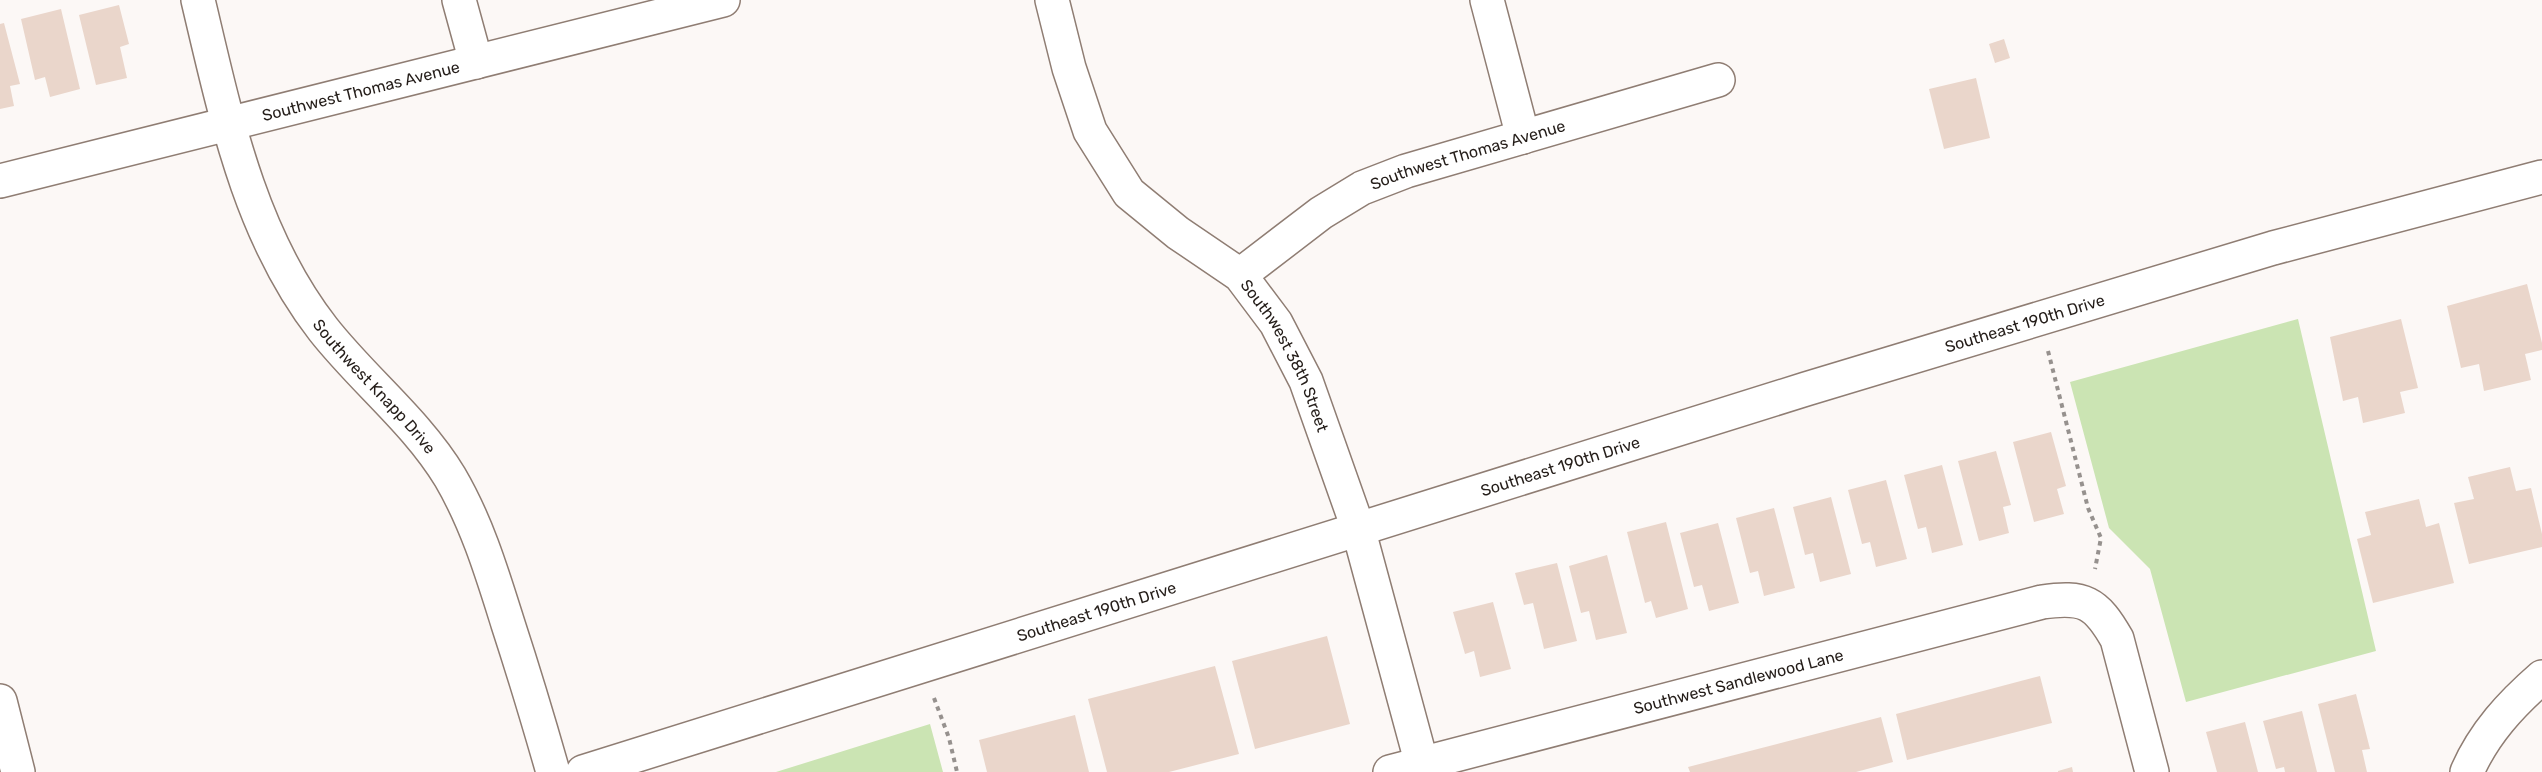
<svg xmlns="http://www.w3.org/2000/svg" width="2542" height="772" viewBox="0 0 2542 772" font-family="Rubik,sans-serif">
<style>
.green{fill:#cbe4b3}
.building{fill:#ead6cb}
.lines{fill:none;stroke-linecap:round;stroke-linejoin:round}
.minor-casing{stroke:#8f7d73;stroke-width:36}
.major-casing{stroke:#8f7d73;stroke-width:36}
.path{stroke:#96918e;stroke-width:4;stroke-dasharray:4.5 4.5;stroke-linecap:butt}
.minor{stroke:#fff;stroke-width:33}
.major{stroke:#fff;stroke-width:33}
.labels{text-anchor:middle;stroke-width:5;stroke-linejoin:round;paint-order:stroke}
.street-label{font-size:16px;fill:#241d19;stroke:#fcf8f6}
</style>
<rect width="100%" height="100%" fill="#fcf8f6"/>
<path class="green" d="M2298,319L2376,651L2186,702L2150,569L2109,528L2070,382Z
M930,724L943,772H776Z"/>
<path class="building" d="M119,5L129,44L120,47L127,78L96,85L79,15Z
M61,9L80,89L50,97L45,77L35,80L21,19Z
M4,23L20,84L10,86L14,106L0,109V24Z
M2004,39L2010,58L1995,63L1989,44Z
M1976,78L1990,138L1944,149L1929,89Z
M2527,284L2542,343V350L2525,354L2531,380L2484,391L2479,364L2461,368L2447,306Z
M2401,319L2418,388L2400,392L2405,413L2363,423L2358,397L2343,401L2330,337Z
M2051,432L2066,486L2057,489L2064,514L2034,522L2013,442Z
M1996,451L2011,505L2003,507L2009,533L1979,541L1958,461Z
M1942,465L1963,545L1932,553L1926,527L1918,529L1904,475Z
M2510,467L2516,491L2531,488L2542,534V547L2469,564L2454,503L2474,499L2468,477Z
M1886,480L1907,559L1876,567L1870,542L1862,544L1848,490Z
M1831,497L1851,574L1820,582L1813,553L1805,555L1793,507Z
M2419,499L2426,527L2439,523L2454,583L2373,603L2357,539L2371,535L2365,512Z
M1774,508L1795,588L1764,596L1758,571L1750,573L1736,518Z
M1666,522L1688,609L1656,618L1651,601L1645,603L1627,532Z
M1718,523L1739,603L1709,611L1702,585L1694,587L1680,533Z
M1607,555L1627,633L1596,640L1589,611L1581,613L1569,566Z
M1557,563L1577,641L1544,649L1533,603L1524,605L1515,573Z
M1493,602L1511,669L1480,677L1474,651L1465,654L1453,612Z
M1327,636L1350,724L1255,749L1232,661Z
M1215,666L1239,754L1169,772H1107L1088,699Z
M2040,676L2052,723L1907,760L1896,714Z
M2356,694L2370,749L2362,750L2367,772H2335L2318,704Z
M2302,711L2317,772H2285L2284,767L2276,769L2263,721Z
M1075,715L1089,772H987L979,740Z
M1881,717L1893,762L1856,772H1690L1688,767Z
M2245,722L2258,772H2217L2206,732Z
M2072,767L2073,772H2058V771Z"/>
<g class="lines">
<g class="minor-casing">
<g id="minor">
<path id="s1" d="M198,0C225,113 249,234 323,329C363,380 416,421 450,477C477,523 492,573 508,624C524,673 539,723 553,772"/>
<path d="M459,0L476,62"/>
<path id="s2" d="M1052,0L1069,68L1090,131L1129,193L1178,233L1240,275L1276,323L1306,381L1358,528L1424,772"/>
<path d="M1487,0L1523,137"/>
<path id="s3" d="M0,181L723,0"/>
<path id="s4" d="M1240,275L1321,213L1362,188L1406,171L1718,80"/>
<path d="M0,701L18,772"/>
<path id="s5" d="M1390,772L2042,602C2084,596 2096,602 2117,639L2152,772"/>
</g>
</g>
<g class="major-casing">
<g id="major">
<path id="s6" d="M583,772L1806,389L2273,248L2542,177"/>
<path d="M2467,772C2484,733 2511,704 2542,677"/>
</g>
</g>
<path class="path" d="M2048,351L2088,508L2101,538L2095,569
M934,698L949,738L957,772"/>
<use href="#minor" class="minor"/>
<use href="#major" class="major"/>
</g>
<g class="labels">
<g class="street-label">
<text dy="6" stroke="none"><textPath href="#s3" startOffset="372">Southwest Thomas Avenue</textPath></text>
<text dy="6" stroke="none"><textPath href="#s4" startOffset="261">Southwest Thomas Avenue</textPath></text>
<text dy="6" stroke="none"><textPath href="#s6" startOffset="1510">Southeast 190th Drive</textPath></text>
<text dy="6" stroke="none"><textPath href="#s2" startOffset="441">Southwest 38th Street</textPath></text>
<text dy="6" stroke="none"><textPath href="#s1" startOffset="432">Southwest Knapp Drive</textPath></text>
<text dy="6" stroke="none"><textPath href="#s6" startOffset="1024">Southeast 190th Drive</textPath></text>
<text dy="6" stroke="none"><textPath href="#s6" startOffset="538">Southeast 190th Drive</textPath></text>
<text dy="6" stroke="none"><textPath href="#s5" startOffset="360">Southwest Sandlewood Lane</textPath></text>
</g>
</g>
</svg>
